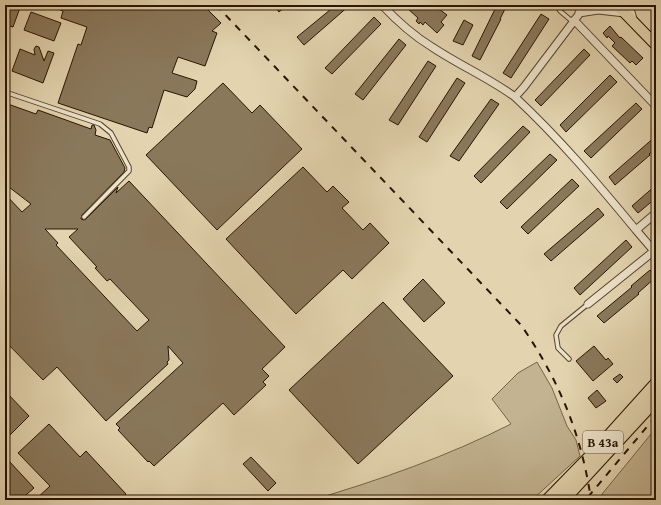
<svg xmlns="http://www.w3.org/2000/svg" width="661" height="505" viewBox="0 0 661 505" font-family="'Gentium Book Plus',serif">
<style>
.green{fill:#c3b391;stroke:#766448}
.building{fill:#8a785b;stroke:#291400;fill-rule:evenodd}
.lines{fill:none;stroke-linecap:round;stroke-linejoin:round}
.lane-casing{stroke:#58442c;stroke-width:5.5}
.street-casing{stroke:#58442c;stroke-width:9}
.primary-casing{stroke:#291400;stroke-width:12}
.highway-casing{stroke:#291400;stroke-width:14}
.path{stroke:#291400;stroke-width:1;stroke-dasharray:3 2;stroke-linecap:butt}
.lane{stroke:#ede3cb;stroke-width:3.5}
.street{stroke:#ede3cb;stroke-width:7}
.primary{stroke:#e3d4af;stroke-width:10}
.highway{stroke:#e3d4af;stroke-width:12}
.rail{stroke:#291400;stroke-width:2;stroke-dasharray:7 7;stroke-linecap:butt}
.labels{text-anchor:middle;stroke-width:3.5;stroke-linejoin:round;paint-order:stroke}
.shield{fill:#ede3cb;stroke:#64523d;stroke-width:1}
.shield-label{font-size:13px;font-weight:bold;fill:#291400}
</style>
<rect width="100%" height="100%" fill="#e3d4af"/>
<filter id="stains"><feTurbulence type="fractalNoise" baseFrequency=".005" numOctaves="4"/><feColorMatrix values="0 0 0 0 .2 0 0 0 0 .09 0 0 0 0 .02 0 0 0 .5 -.17"/></filter>
<radialGradient id="worn" r=".72"><stop offset=".6" stop-color="#630" stop-opacity="0"/><stop offset="1" stop-color="#630" stop-opacity=".3"/></radialGradient>
<path class="green" d="M537,362L552,388L567,426L576,440L580,456L532,500H312C380,480 448,456 511,424L492,399L518,373Z
M656,428V500H598V499Z"/>
<path class="building" d="M5,5H21L13,27L5,25Z
M48,5H187L195,8L198,5H203L221,23L212,31L217,33L205,66L178,57L172,73L197,81L195,89L187,97L164,90L152,128L149,127L147,133L58,103L78,44L81,45L87,27L61,18L63,11Z
M274,5H287L279,12Z
M336,5H350L304,45L297,37Z
M410,5H442L439,9L447,15L441,22L444,25L437,33L425,22L423,25L420,22L419,24L416,21L418,18L407,8Z
M497,5H507L500,19H501L480,60L472,56Z
M31,12L61,23L54,41L24,30Z
M541,14L549,19L511,78L503,73Z
M374,17L381,24L332,74L325,68Z
M464,20L473,25L463,45L453,41Z
M610,26L620,38L621,37L643,58L636,65L632,61L630,63L612,46L615,43L608,36L607,38L603,33Z
M399,39L406,45L363,100L355,94Z
M36,46L39,47L44,61L48,51L54,53L43,83L12,71L20,49L35,55L34,49Z
M584,49L590,55L541,106L535,100Z
M428,61L436,66L398,125L389,120Z
M610,75L617,82L566,132L560,125Z
M457,78L465,83L427,142L419,137Z
M223,83L252,113L260,105L302,149L217,230L146,155Z
M491,99L499,104L459,161L450,156Z
M5,103L36,114L38,110L91,129L92,125H94L96,130L95,135L110,140L125,168L124,172L82,215L81,219L84,220L86,219L118,187L116,193L129,181L285,347L262,369L269,376L263,382L266,385L234,415L223,403L154,466L149,461L148,462L118,430L120,428L116,424L183,363L168,346L169,360L167,362L168,364L106,421L57,367L43,380L5,341V194L22,212L31,204L5,184ZM45,229H78L69,237L97,267L95,268L107,281L110,279L149,320L137,331L56,245L58,243Z
M636,103L642,109L591,158L584,151Z
M523,126L530,132L481,183L474,176Z
M656,136V148L649,154L650,155L615,185L609,177Z
M550,154L557,160L507,209L500,202Z
M303,167L327,192L333,186L349,202L342,208L363,230L370,223L389,243L352,279L343,270L296,314L226,239Z
M572,179L579,186L528,234L521,227Z
M656,185V198L638,213L632,206Z
M598,208L604,215L551,261L544,254Z
M626,240L632,247L580,295L574,288Z
M650,270L656,277L638,293L639,294L604,323L597,316L632,287L631,286Z
M423,279L445,303L424,322L403,299Z
M383,302L453,376L358,464L289,390Z
M594,346L606,360L608,358L613,364L593,381L576,361Z
M620,374L623,377L617,383L613,379Z
M597,390L606,401L596,408L588,398Z
M5,391L29,416L5,440Z
M49,424L80,457L86,451L126,494L119,500H35L50,486L18,453Z
M251,457L276,483L268,491L243,464Z
M9,461L34,488L20,500H5V465Z"/>
<g class="lines">
<g class="lane-casing">
<path id="lane" d="M557,5L560,11L573,22
M5,92L100,124L111,133L129,167V171L84,217
M569,359L558,348L556,335L561,326L588,304"/>
</g>
<g class="street-casing">
<path id="street" d="M382,5C397,21 414,36 432,47C459,65 489,78 515,97L524,87L586,5
M629,5L633,19
M579,13L598,10L625,13
M574,20L656,106
M515,97C559,138 598,184 636,230
M588,304L654,251L636,230L656,213"/>
</g>
<g class="primary-casing">
<path id="primary" d="M617,5L656,45"/>
</g>
<g class="highway-casing">
<path id="highway" d="M548,500L592,455L656,384
M563,500L656,399"/>
</g>
<path class="path" d="M653,52L656,55"/>
<use href="#lane" class="lane"/>
<use href="#street" class="street"/>
<use href="#primary" class="primary"/>
<use href="#highway" class="highway"/>
<path class="rail" d="M216,5L521,325C558,378 582,435 591,500
M588,497L656,416"/>
</g>
<g class="labels">
<rect class="shield" x="583" y="431" width="40" height="22" rx="3"/>
<g class="shield-label">
<text x="603" y="447">B 43a</text>
</g>
</g>
<rect width="661" height="505" fill="none" stroke="#e3d4af" stroke-width="20"/>
<rect x="6" y="6" width="649" height="493" fill="none" stroke="#291400" stroke-width="2"/>
<rect x="10" y="10" width="641" height="485" fill="none" stroke="#291400"/>
<rect width="100%" height="100%" filter="url(#stains)"/>
<rect width="100%" height="100%" fill="url(#worn)"/>
</svg>
